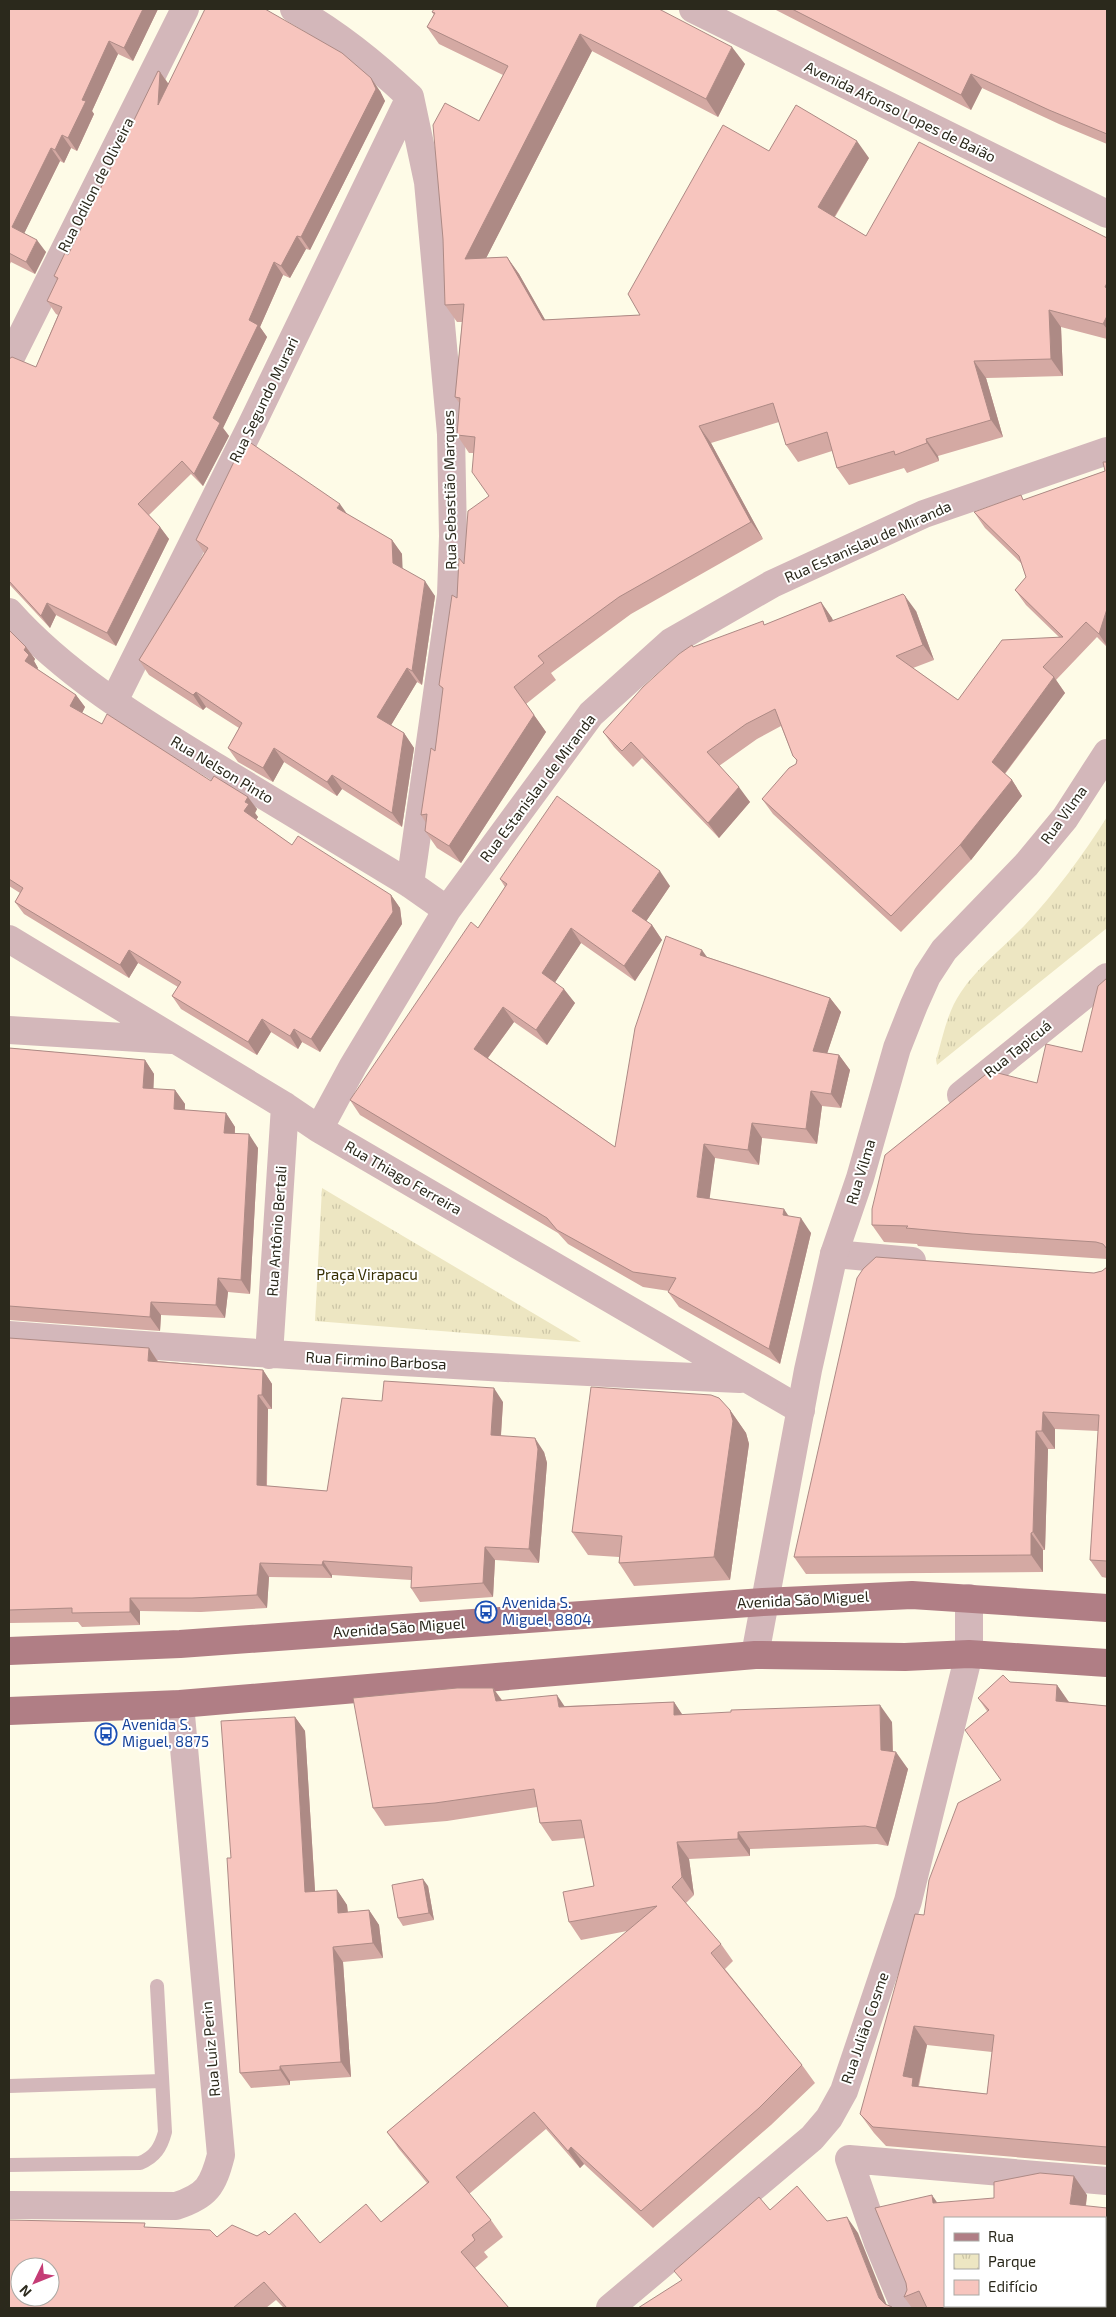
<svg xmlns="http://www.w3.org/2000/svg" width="1116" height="2317" viewBox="0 0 1116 2317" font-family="'Exo 2',sans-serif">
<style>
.park{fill:url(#park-tufts)}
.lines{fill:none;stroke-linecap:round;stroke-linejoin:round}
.service{stroke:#d3b7ba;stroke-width:14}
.minor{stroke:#d3b7ba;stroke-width:28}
.tertiary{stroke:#d3b7ba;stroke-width:28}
.primary{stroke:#b07e85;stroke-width:28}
.wall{fill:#d4a9a3;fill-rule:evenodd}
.shaded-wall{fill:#ad8a85}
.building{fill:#f7c5be;stroke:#ad8a85;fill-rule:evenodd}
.labels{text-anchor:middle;stroke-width:4;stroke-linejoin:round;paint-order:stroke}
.street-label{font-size:15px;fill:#2b291c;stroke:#fff}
.park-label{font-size:15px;fill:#362e00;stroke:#fff}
.transit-label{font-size:15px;fill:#164399;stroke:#fff;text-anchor:start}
</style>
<defs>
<pattern id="park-tufts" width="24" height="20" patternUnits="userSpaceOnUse" patternTransform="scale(1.25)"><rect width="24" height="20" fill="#ede6c2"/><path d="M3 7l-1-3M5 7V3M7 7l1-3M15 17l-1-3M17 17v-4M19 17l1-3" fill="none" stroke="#cbc5a6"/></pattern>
</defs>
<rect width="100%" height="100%" fill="#fefbe7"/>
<path class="park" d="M1107,817V928L937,1065L936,1060C943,1037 947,1012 961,992C978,967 1003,948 1024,926C1055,893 1083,855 1107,817Z
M322,1188L575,1338L581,1342L315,1321Z"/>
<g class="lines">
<path class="service" d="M9,2086L162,2081
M9,2165L140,2163C155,2157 161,2147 165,2132L157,1986"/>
<path class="minor" d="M294,9C337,33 374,63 410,97
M410,97L428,182L451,434L453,536L451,595L410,884
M9,361L185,9
M9,612C67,677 145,723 218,768C282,806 346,845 410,884L447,910
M114,701L251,426L410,97
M9,939L285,1106L319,1129L801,1410
M9,1030L172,1040
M961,1095L1107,977
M319,1129L353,1066L447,910L591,714L671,642L772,584L924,514L1107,451
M834,1254L912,1261
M9,1335C252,1354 496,1369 740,1379
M269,1355L285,1106
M9,2205L176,2206C207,2196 213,2186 221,2155L180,1704
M610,2308L812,2138L829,2118L844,2091L908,1901L969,1654V1598
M905,2308L878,2243L849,2159L1107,2181"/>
<path class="tertiary" d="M693,9L1107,214
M755,1655L808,1370L834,1254L860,1178L897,1048L914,1005L927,976L944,950L1026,865L1065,818L1107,753"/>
<path class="primary" d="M9,1651L180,1644L763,1602L912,1595L1107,1608
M9,1711L180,1704L755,1655L905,1657L969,1654L1107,1663"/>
</g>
<path class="wall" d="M9,9H158L133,61L118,54L92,111L94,114L77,151L71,148L64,163L60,161L24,233L46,252L35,274L11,262L9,266Z
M659,9L745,64L718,117L592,51L486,258L507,257L519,274L545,320L640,315L769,151L869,158L835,217L866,236L1107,238V339L1061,327L1063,376L986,378L1003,437L938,456L939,461L907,473L904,468L849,485L837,468L832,451L798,462L786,445L779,422L711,443L763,539L631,614L551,673L556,680L526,704L546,732L461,863L437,848L425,831L426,823L421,815L435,751L443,690L439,685L464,564L489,496L473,453H469L457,435L460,404L455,397L462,322H457L445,305L479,121L503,75L439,44L427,27L434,15L432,12Z
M774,9H1107V144L1059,124L982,88L971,110Z
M160,72L168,83L380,91L385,101L310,250L306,249L290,278L283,275L260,327L267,337L223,428L229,436L203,486L191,474L149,515L160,527L169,539L116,646L56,615L50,628L9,584V359L36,367L58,315L56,314L47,301L57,280L54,276L68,255Z
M1107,462V647L1097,637L1056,680L1065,693L1005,774L1012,780L1022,796L971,860L901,932L773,814L762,799L796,764L797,761L793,756L781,726L757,739L719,766L750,802L719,838L642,758L633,767L614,747L603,732L765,625L821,602L833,620L916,611L934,660L913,668L958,700L1059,637L1026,605L1015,590L1026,577L1022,564L985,528L974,512L1024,500L1105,471Z
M347,514L392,540L402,554V568L435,596L422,685L417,682L391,725L404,733L414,748L402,827L342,789L337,796L284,762L273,782L238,762L228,748L239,728L206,707L203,710L149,675L139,660L204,553L196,540Z
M9,630L26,647L35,659L34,661L38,668L37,669L76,695L85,707L82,713L257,809L255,813L258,817L256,820L292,845L391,895L400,908L402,924L320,1052L302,1042L298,1049L271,1032L257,1055L181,1009L172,996L178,987L138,963L129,978L24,914L15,902L20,893L9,886Z
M500,879L670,886L646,921L652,925L662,940L635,981L581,943L555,982L575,1003L547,1045L514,1022L488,1058L615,1147L707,957L830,998L841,1012L827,1053L839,1055L850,1070L841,1108L822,1106L817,1144L762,1138L759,1165L715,1158L709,1198L789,1216L811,1233L780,1364L679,1307L668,1292L669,1291L643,1287L568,1244L558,1233L360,1115L350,1100L478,928L505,887Z
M1107,978V1259L984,1251L918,1246L917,1244L884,1242L872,1225L1037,1083L1082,1052Z
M9,1048L145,1060L154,1074L153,1089L175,1090L185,1104V1110L226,1113L235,1127V1133L258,1148L250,1294L228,1292L225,1318L161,1315L160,1331L9,1320Z
M1107,1267V1578L1102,1577L1090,1560L1098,1431L1055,1429V1449H1048L1045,1550H1043V1572L806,1574L794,1557L1094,1273L1102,1271Z
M9,1338L149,1348L158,1361L263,1370L272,1384V1409H268L267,1486L327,1491L382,1401L503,1402L501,1436L544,1452L547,1463L539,1563L495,1560L493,1597L420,1602L411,1588V1580L332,1575V1578L269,1577L267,1608L201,1612L140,1611V1625L82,1627L78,1622L9,1623Z
M730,1410L746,1433L749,1444L730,1580L634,1586L619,1563V1557L588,1555L572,1532Z
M1010,1682L1057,1685L1069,1702L1107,1706V2165L886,2146L874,2133L860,2114L924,1915L1001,1780L987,1711L978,1698ZM927,2045L992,2052L987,2094L919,2086Z
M493,1688L502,1700L565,1706L674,1702L682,1715L892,1722L893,1752L908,1769L888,1846L877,1844L750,1849V1856L689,1859L694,1895L686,1903L721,1944L733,1961L725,1969L802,2065L815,2083L771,2125L653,2228L584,2164L580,2168L546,2129L469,2194L491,2220L503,2237L484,2252L488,2257L475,2268L509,2308H284L276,2300L266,2308H9L148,2227L217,2237L269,2235L320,2243L381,2222L427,2183L399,2149L387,2132L627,1931L581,1940L569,1922L594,1886L585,1838L552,1841L540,1823L537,1807L447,1821L385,1826L373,1808Z
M295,1717L305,1731L315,1891L337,1890L347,1905L348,1912L369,1910L379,1925L383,1958L343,1962L351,2077L290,2081V2085L251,2088L240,2073L231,1858Z
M428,1886L434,1920L403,1926L398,1918Z
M1087,2195L1086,2206L1107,2308H912L904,2297L938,2203Z"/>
<path class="shaded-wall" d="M143,9H158L133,61L124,48Z
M580,34L592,51L477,276L465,259Z
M109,41L118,54L92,111L94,114L77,151L68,138L82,100Z
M732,47L745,64L718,117L706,99Z
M160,72L169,85L158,105Z
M971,74L982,88L971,110L961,95Z
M371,78L380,91L385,101L310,250L301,237Z
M62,135L71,148L64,163L55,150Z
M857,141L869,158L830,224L818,207Z
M51,148L60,161L21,240L12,227Z
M297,236L306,249L290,278L281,266Z
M37,240L46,252L35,274L26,262Z
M507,257L519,274L555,337L543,320Z
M274,262L283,275L260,327L267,337L223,428L229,436L203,486L194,474L213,418L249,320Z
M1049,310L1061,327L1063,376L1051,359Z
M1107,316V329L1103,324Z
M974,361L986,378L1003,437L991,420Z
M699,426L711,443L763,539L751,522Z
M926,439L938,456L939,461L927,443Z
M340,504L350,518L337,508Z
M160,527L169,539L116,646L107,633Z
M392,540L402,554L403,577L393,563Z
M425,581L435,596L422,685L412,671Z
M905,596L916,611L934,660L923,645Z
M821,602L832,618L839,637L829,622Z
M47,603L56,615L50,628L41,616Z
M1107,609V646L1099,634Z
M26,647L35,659L34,661L38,668L34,674L25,661L24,650Z
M407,668L417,682L387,732L377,717Z
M1054,677L1065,693L1002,777L992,762Z
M196,692L206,707L203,710L193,695Z
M76,695L85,707L79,719L70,706Z
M534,715L546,732L461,863L449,846Z
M404,733L414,748L402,827L392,813Z
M274,748L284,762L273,782L263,768Z
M332,775L342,789L337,796L327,782Z
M1012,780L1022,796L971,860L960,845Z
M739,787L750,802L719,838L708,823Z
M248,797L257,809L255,813L258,817L253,824L244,811L245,802Z
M660,871L670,886L643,926L632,911Z
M391,895L400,908L402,924L320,1052L311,1039Z
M652,925L662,940L635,981L624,966Z
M571,928L581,943L552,987L542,973Z
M129,950L138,963L129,978L120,965Z
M702,950L712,964L700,955Z
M564,989L575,1003L547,1045L536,1030Z
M830,998L841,1012L823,1066L813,1051Z
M503,1007L514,1022L484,1063L474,1049Z
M262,1019L271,1032L257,1055L248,1042Z
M294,1029L302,1042L298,1049L290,1036Z
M839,1055L850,1070L841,1108L831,1094Z
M145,1060L154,1074L153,1102L143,1088Z
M175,1090L185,1104L184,1123L174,1109Z
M811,1091L822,1106L817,1144L806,1129Z
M226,1113L235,1127L234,1146L224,1133Z
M752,1123L762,1138L759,1165L748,1150Z
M249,1134L258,1148L250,1294L241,1280Z
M704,1144L715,1158L708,1211L697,1197Z
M784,1209L794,1224L783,1215Z
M801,1218L811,1233L780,1364L769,1349Z
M218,1278L228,1292L225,1318L216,1305Z
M151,1302L161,1315L160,1331L150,1317Z
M149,1348L158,1362L148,1361Z
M263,1370L272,1384V1409L262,1395Z
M494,1388L503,1402L500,1448L491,1435Z
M258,1395L268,1409L266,1499L257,1485Z
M730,1410L746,1433L749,1444L730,1580L714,1557Z
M1043,1412L1055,1429V1449L1042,1431Z
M1036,1431L1048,1449L1045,1550L1033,1532Z
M535,1438L544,1452L547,1463L539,1563L529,1549Z
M1031,1533L1043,1550V1572L1031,1555Z
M485,1547L495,1560L493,1597L483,1583Z
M323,1561L332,1575V1578L322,1565Z
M260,1563L269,1577L267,1608L257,1595Z
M130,1598L140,1611V1625L130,1612Z
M1057,1685L1070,1704L1056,1701Z
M493,1688L505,1705L496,1701Z
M557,1695L569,1713L559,1707Z
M674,1702L686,1720L674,1715Z
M880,1705L892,1722L893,1765L896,1752L908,1769L888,1846L876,1828L881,1750Z
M295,1717L305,1731L316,1907L305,1892Z
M738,1832L750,1849V1856L738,1839Z
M677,1842L689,1859L694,1895L682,1877Z
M423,1879L428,1886L434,1920L429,1913Z
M337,1890L347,1905L349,1928L338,1913Z
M369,1910L379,1925L383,1958L373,1943Z
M333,1947L343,1962L351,2077L341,2062Z
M914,2026L927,2045L918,2086L926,2097L925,2105L903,2076Z
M280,2066L290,2081V2085L280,2070Z
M571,2147L584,2164L580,2168L568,2151Z
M1074,2176L1087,2195L1084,2218L1070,2204Z
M932,2195L945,2214L933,2203Z
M847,2217L858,2233L888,2308L879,2298Z"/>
<path class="building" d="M9,9H143L124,48L109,41L82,100L86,101L68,138L62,135L55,150L51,148L12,227L37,240L26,262L9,253Z
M205,9H265L342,53L371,78L376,89L301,237L297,236L281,266L274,262L249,320L258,325L213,418L220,423L194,474L182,461L138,504L160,527L107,633L47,603L41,616L9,581V359L12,357L36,367L62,307L47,301L58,278L54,276L65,253L68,255L158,71L160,72L158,105Z
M434,9H659L732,47L706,99L580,34L465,259L507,257L543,320L640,315L628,294L723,125L769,151L796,105L857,141L818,207L866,236L919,142L1107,238V283L1105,287L1107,288V316L1103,324L1049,310L1051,359L974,361L991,420L926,439L927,443L895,455L894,451L837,468L827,432L786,445L773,403L699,426L751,522L619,597L538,656L544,663L514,687L534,715L449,846L425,831L427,814L421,815L431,748L435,751L443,688L439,685L452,595L457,598L459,558L464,564L468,511L489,496L472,472L475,437L457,435L460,398L455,397L464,304L445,305L443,239L433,125L445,103L479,121L508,66L427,27L435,13L432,12Z
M792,9H1107V134L1049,110L971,74L961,95Z
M245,439L340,504L337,508L392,540L393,563L425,581L412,671L407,668L377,717L404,733L392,813L332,775L327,782L274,748L263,768L228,748L242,723L196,692L193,695L139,660L208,548L196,540Z
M1103,462H1107V609L1099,634L1086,622L1043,667L1054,677L992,762L1012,780L960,845L891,916L762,799L789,768L796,764L797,760L793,756L775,709L746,724L707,752L739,787L708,823L631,742L622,751L603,732L643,687L679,654L692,645L693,647L763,621L764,625L821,602L829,622L903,594L905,596L923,645L896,656L958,700L1002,640L1063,637L1015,590L1026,577L1019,556L974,512L1021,495L1023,500L1105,471Z
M9,630L26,647L24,650L29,655L25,661L76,695L70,706L102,724L107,714L211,781L214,776L248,797L245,802L249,804L244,811L292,845L298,836L391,895L393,912L311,1039L294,1029L290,1036L262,1019L248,1042L172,996L181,982L129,950L120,965L15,902L23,888L9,879Z
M557,796L660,871L632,911L652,925L624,966L571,928L542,973L564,989L536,1030L503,1007L474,1049L615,1147L635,1028L666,936L702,950L700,955L830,998L813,1051L839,1055L831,1094L811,1091L806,1129L752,1123L748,1150L704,1144L697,1197L784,1209L783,1215L801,1218L769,1349L668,1292L676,1278L633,1272L557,1230L547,1218L350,1100L471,922L478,928L507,884L500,879Z
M1107,978V1249L1103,1244L1096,1242L972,1234L906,1228L908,1226L872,1225V1209L885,1155L990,1071L1037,1083L1046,1044L1082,1052L1098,986Z
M9,1048L145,1060L143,1088L175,1090L174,1109L226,1113L224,1133L249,1134L241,1280L218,1278L216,1305L151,1302L150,1317L9,1306Z
M876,1257L1094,1273L1102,1271L1107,1267V1561L1090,1560L1099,1415L1043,1412L1042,1431H1036L1033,1532L1031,1533V1555L794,1557L857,1278L863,1269Z
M9,1338L149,1348L148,1361L263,1370L262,1395H258L257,1485L327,1491L342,1398L382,1401L384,1381L494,1388L491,1435L535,1438L538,1449L529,1549L485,1547L483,1583L411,1588L412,1567L323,1561L322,1565L260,1563L257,1595L192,1598H130V1612L72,1613V1608L9,1610Z
M591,1387L711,1395L719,1398L730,1410L733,1421L714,1557L619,1563L622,1536L572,1532Z
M1003,1675L1010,1682L1057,1685L1056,1701L1107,1706V2147L873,2127L860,2114L915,1914L924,1915L929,1880L958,1803L1001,1780L965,1730L989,1710L978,1698ZM914,2026L994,2035L987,2094L912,2086L913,2078L903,2076Z
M457,1688H493L496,1701L557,1695L559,1707L674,1702V1715L731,1712V1710L880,1705L881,1750L896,1752L876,1828L865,1826L738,1832V1839L677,1842L682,1877L672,1887L721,1944L711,1953L802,2065L759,2108L641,2211L571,2147L568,2151L534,2112L456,2177L491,2220L472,2235L475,2240L461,2252L509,2308H287L264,2282L233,2308H9V2220L145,2223L144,2227L210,2230L217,2237L232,2225L257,2236L265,2231L269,2235L295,2213L320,2243L366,2204L381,2222L429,2182L387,2132L657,1906L569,1922L563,1892L594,1886L581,1820L540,1823L534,1789L435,1803L373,1808L353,1698ZM20,2267H50V2297H20Z
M295,1717L305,1892L337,1890L338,1913L369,1910L373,1943L333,1947L341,2062L280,2066V2070L240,2073L227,1858H231L221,1721Z
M423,1879L429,1913L398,1918L392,1885Z
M1040,2173L1074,2176L1070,2204L1107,2208V2308H927L919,2291L904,2297L907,2290L906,2283L875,2208L932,2195L933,2203L994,2198V2182ZM945,2218H1105V2306H945Z
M797,2186L827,2221L847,2217L879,2298L885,2304L892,2307L890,2308H638L682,2280L674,2271L759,2197L770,2210Z"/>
<defs>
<g id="bus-ring" transform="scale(1.125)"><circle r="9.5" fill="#fff" stroke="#1a4fb4" stroke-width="1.5"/><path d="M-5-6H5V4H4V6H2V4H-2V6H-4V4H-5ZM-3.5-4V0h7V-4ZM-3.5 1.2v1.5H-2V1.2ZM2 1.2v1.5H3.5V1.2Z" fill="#1a4fb4"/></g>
</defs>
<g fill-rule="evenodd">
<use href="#bus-ring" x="486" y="1612"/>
<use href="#bus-ring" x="106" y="1734"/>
</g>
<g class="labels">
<g class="street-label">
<text transform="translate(900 112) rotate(26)" y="5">Avenida Afonso Lopes de Baião</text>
<text transform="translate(96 185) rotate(-63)" y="5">Rua Odilon de Oliveira</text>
<text transform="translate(264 400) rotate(-64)" y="5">Rua Segundo Murari</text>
<text transform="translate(450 490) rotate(-91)" y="5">Rua Sebastião Marques</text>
<text transform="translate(868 542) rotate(-24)" y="5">Rua Estanislau de Miranda</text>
<text transform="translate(222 770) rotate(31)" y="5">Rua Nelson Pinto</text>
<text transform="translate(538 788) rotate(-53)" y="5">Rua Estanislau de Miranda</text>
<text transform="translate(1064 815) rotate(-54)" y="5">Rua Vilma</text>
<text transform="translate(1018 1049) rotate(-39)" y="5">Rua Tapicuá</text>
<text transform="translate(861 1172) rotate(-73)" y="5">Rua Vilma</text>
<text transform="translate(403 1178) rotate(30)" y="5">Rua Thiago Ferreira</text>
<text transform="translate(277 1231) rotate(-86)" y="5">Rua Antônio Bertali</text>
<text transform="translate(376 1361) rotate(3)" y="5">Rua Firmino Barbosa</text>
<text transform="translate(803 1600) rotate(-3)" y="5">Avenida São Miguel</text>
<text transform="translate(399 1628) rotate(-4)" y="5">Avenida São Miguel</text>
<text transform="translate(865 2028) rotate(-71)" y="5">Rua Julião Cosme</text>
<text transform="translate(211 2049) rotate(-95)" y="5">Rua Luiz Perin</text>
</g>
<g class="park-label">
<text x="367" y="1280">Praça Virapacu</text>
</g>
<g class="transit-label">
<text x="502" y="1608">Avenida S.<tspan x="502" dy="17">Miguel, 8804</tspan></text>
<text x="122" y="1730">Avenida S.<tspan x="122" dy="17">Miguel, 8875</tspan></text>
</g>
</g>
<rect width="1116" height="2317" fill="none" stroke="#2b291c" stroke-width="20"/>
<rect x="944" y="2217" width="162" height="90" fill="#ffffff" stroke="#aaa9a4"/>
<rect x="954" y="2233" width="25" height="8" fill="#b07e85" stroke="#aaa9a4"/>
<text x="988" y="2242" font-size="15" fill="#2b291c">Rua</text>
<rect x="954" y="2254" width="25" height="15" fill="url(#park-tufts)" stroke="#aaa9a4"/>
<text x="988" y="2267" font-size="15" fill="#2b291c">Parque</text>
<rect x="954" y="2280" width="25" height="15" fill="#f7c5be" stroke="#aaa9a4"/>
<text x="988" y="2292" font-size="15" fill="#2b291c">Edifício</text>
<g transform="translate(35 2282) rotate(227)"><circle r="24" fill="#ffffff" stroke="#aaa9a4"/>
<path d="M0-4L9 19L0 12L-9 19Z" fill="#c53c76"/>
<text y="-8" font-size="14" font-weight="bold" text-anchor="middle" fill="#2b291c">N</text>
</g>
</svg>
